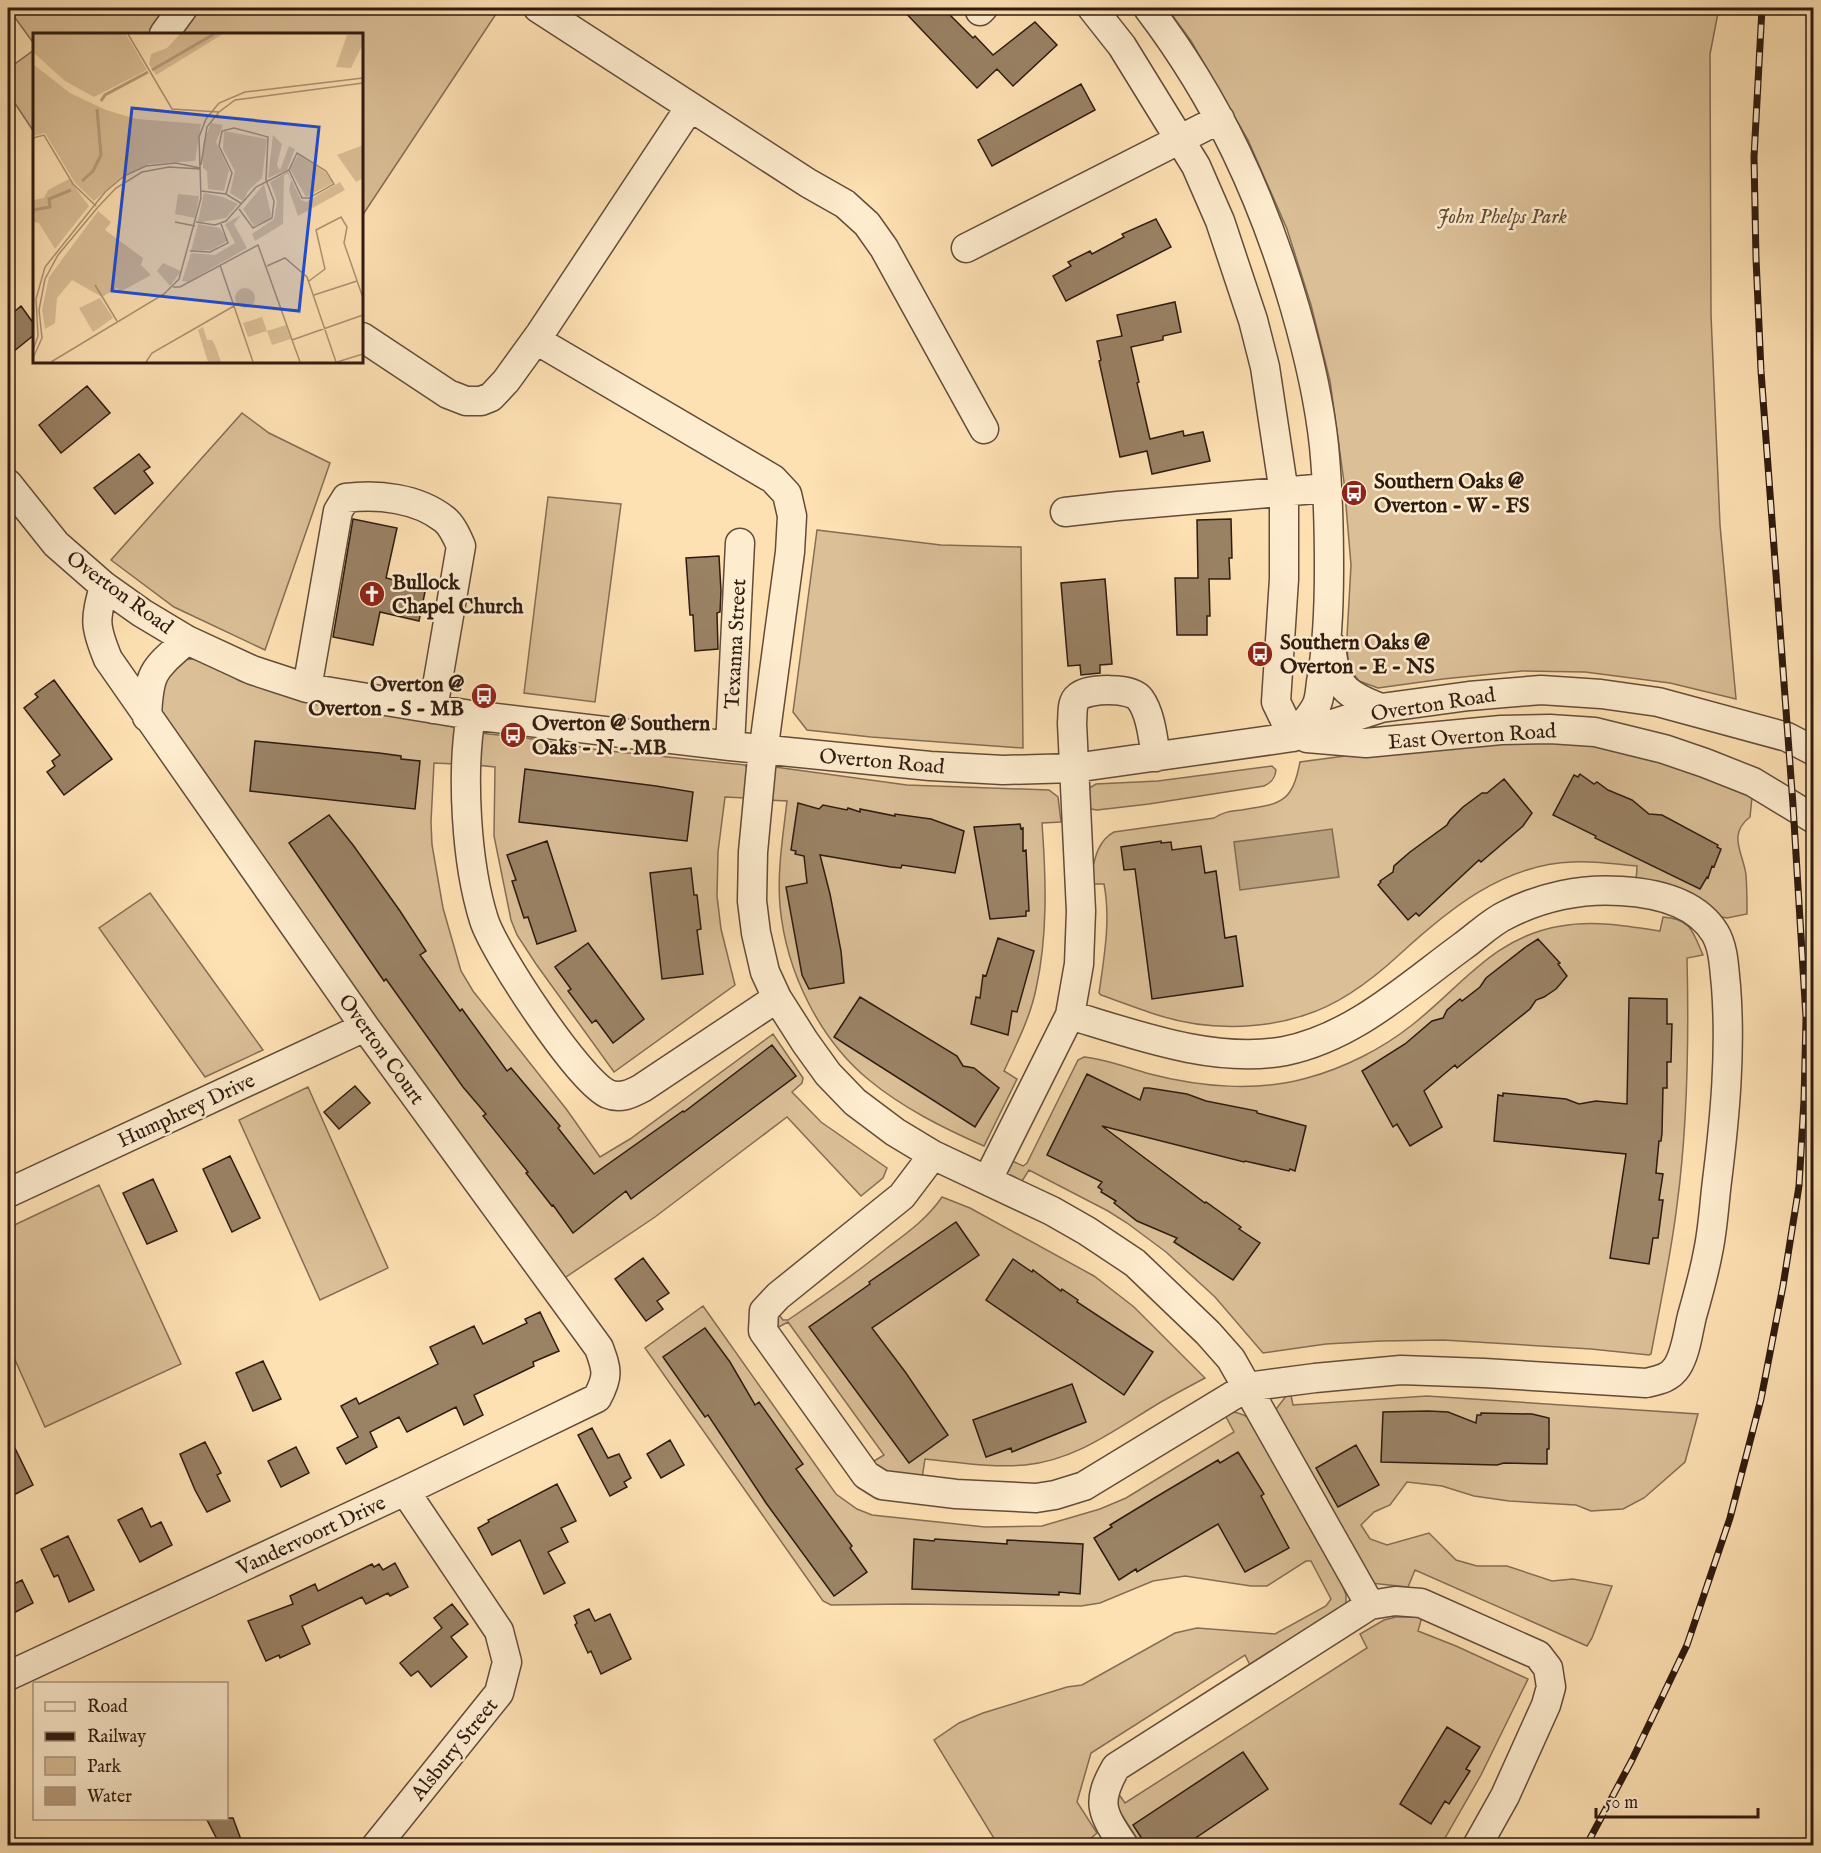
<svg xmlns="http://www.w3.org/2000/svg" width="1821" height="1853" viewBox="0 0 1821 1853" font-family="'IM FELL English',serif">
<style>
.green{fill:#dbbf97;stroke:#846d54;stroke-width:1.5}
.water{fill:#b79e7c;stroke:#806a51;stroke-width:1.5}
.building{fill:#9a8265;stroke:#2e1b10;stroke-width:1.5}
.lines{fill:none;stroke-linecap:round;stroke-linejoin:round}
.minor-casing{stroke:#624c39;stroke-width:31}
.minor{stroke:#feecce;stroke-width:28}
.rail-casing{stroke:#2e1b10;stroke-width:7}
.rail{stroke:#feecce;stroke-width:4.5;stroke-dasharray:14;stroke-linecap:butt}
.labels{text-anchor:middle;stroke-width:5;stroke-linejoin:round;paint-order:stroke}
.park-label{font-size:21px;font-style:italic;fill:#624c38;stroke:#feecce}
.poi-label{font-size:21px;font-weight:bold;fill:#2e1b10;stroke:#feecce;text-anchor:start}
.street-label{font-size:21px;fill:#2e1b10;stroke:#feecce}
.inset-river{fill:none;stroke:#b79e7c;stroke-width:3}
.inset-road{fill:none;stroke:#ab9272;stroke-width:1.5}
.view{fill:#1d4ed8;fill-opacity:0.15;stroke:#1d4ed8;stroke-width:3}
.inset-edge{fill:none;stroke:#2e1b10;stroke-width:3}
</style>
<rect width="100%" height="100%" fill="#fee1b3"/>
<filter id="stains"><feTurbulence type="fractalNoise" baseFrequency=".00333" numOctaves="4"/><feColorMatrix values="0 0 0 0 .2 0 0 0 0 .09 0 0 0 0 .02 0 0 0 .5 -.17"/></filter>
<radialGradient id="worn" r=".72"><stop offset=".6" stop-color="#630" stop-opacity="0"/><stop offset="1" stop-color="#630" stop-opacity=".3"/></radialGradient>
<path class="green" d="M8,8H500L362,216V34H34V44Z
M1167,8H1719L1710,54L1711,315L1720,525L1736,699L1670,683L1585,672L1522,671L1443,679L1378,688L1359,681L1348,667L1347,637L1351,565L1344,482L1330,381L1311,305L1287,229L1248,140L1191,41Z
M34,50V132L8,93V69Z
M242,413L269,433L330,463L265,650L174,607L111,560Z
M548,497L621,504L595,702L524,693Z
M817,530L941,545L1021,547L1023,748L871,737L807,730L793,712Z
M192,659L206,662L240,681L298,699L455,727L458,736L455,764L434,763L431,822L432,845L443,908L461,971L473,991L567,1110L600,1157L630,1139L773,1034L803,1078L802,1083L792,1092L821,1122L887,1168L883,1178L861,1196L787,1117L655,1217L563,1279L472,1156L162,717C159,703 164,669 177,662C181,659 187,660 192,659Z
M479,733L526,738L599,750L745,765L748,769L745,798L725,797L718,852L717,896L721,929L735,985L614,1072L536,964L517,935L511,920L494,836L495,767L476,765Z
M1502,735L1636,744L1752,797L1750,817C1727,835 1743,852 1746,875C1747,888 1747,901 1747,914L1727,918L1722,917L1707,904L1636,883L1637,866C1616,864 1595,861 1573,862C1504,864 1449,909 1400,954C1373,979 1341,1004 1305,1015C1261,1030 1205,1030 1161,1016C1141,1010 1121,1002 1101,995L1099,993C1104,958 1111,919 1104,884H1089C1094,865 1095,842 1114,832L1214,818C1223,812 1231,811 1241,810C1280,804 1292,804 1300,762Z
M1272,766L1276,770C1275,779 1271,783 1264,786L1149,804L1097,810L1091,809L1088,806L1086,790L1096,784L1158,781Z
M775,767L907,785L1049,790L1058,797L1061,822L1042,823C1046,878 1048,935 1036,989C1030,1018 1016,1045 1004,1071L1017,1079L984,1146C943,1128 903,1108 869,1080C819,1039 786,971 780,906C777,871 783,836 787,801L768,800Z
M150,893L263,1050L205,1077L99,928Z
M1663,917C1691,919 1693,932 1703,955L1687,958C1689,1040 1688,1123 1677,1205C1671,1255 1660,1305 1651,1354L1649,1355L1591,1349L1443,1340L1381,1341L1326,1344L1263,1353L1215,1297L1166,1252L1127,1223L1108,1211L1029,1170L1022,1181L1007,1178L1005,1171L1010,1160L1023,1166L1027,1163L1078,1060L1084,1057C1106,1059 1128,1068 1150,1074C1200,1087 1257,1092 1307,1078C1344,1068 1382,1049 1412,1025C1462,986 1493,937 1561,926C1594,920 1628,926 1660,931Z
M308,1087L388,1268L320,1300L239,1120Z
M99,1185L181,1364L45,1427L8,1344V1228Z
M942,1197L970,1208L1094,1276L1134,1307L1205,1378C1190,1386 1175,1394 1161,1402C1117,1428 1077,1460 1025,1465C992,1468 957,1462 925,1459L922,1478L886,1475L869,1464L884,1455L788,1322L773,1330L774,1308L783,1320H788C822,1297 855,1274 887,1248C907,1233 928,1218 942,1197Z
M703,1306L836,1494L857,1509L872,1515L985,1527L1042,1526L1100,1509L1126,1498L1234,1432L1225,1415C1234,1409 1241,1414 1250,1418L1340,1578L1346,1595V1606L1253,1671L1245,1655L1091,1753L1077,1802L1097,1833L1083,1845H998L934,1740L959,1723L983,1713L1067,1687L1082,1685L1175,1633L1197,1628L1275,1634L1326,1606L1331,1599L1311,1561H1306L1267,1586H1251L1185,1576L1153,1581L1100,1603L1081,1606L906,1604L831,1605L823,1601L645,1348Z
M1290,1391L1293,1405L1427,1396L1698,1414L1685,1462L1644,1498L1623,1509L1591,1511L1576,1505L1509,1501L1474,1496L1442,1486L1407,1482L1390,1505L1374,1512L1361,1525L1370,1539L1387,1545L1429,1533L1456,1560L1477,1566H1507L1552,1581L1573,1579L1612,1586L1592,1638L1587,1646L1415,1570L1408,1587L1370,1583L1273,1413Z
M1396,1617H1422L1418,1631L1456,1646L1528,1679L1481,1775L1441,1845H1141L1108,1793L1113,1786L1125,1803L1367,1648L1360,1634L1384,1620Z"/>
<path class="water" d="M1332,829L1339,877L1240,890L1234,842Z"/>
<path class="building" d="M901,8H943L973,38L975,36L993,55L1035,22L1057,45L1013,86L997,69L977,88Z
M1081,84L1095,110L992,166L978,140Z
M1156,219L1171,247L1066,301L1053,276L1071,266L1068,262L1090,251L1092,254L1124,237L1122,234Z
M1175,302L1181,332L1163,336V340L1131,347L1139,382L1137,383L1150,439L1183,431L1184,436L1203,432L1210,461L1152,474L1147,451L1120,457L1099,361L1101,360L1097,341L1122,336L1117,315Z
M21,306L34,324V335L8,356V317Z
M87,386L110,413L61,453L39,425Z
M139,454L150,467L144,471L153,483L115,514L94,488Z
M353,519L397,528L386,578L426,587L419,621L380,612L373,645L333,637Z
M1231,519L1232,558H1229L1230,579H1209L1210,616H1207V635H1177L1175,578H1198L1197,520Z
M719,556L721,591L720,612L717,613L718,649L695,651L693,615H690L686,558Z
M1105,579L1112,664L1100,665V673L1081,675L1080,665L1068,666L1061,583Z
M54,680L112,759L64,795L47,772L55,766L52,761L60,755L24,708L38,697L35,694Z
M255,741L379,753L401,756V759L420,761L415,809L250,791Z
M525,769L656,786L693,792L687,841L519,822Z
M1580,774L1594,784L1597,782L1608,790L1632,800L1649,814L1662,815L1718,845L1717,847L1721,849L1714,867L1712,866L1708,878L1707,877L1700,889L1595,838L1596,836L1553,815L1574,775L1578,777Z
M1504,779L1532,813L1523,826L1481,862L1479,860L1419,916L1416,913L1408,920L1378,885L1381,882L1380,881L1393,872L1394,866L1410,852L1447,825L1450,820L1463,807L1482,793H1487Z
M798,803L819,809L823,805L847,810L848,808L860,812V809L895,816V814L931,819L964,831L955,873L902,865L901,868L891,867L820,855L830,894L841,951L844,983L809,989L802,975L786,887L807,883L804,856L795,854L796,851L791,850Z
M329,815L353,845L400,911L426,951L420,955L460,1011L462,1009L507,1071L511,1068L560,1126L558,1128L594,1174L683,1111L684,1112L772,1045L796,1076L631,1199L626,1191L573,1233L553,1205L552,1206L526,1173L528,1172L483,1116L486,1114L463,1087L386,979L384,981L289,843Z
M1020,824L1021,829L1023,828V851L1026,850L1029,911H1026V916L990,919L974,827Z
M547,841L576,931L537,944L528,917L524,918L512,881L516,880L507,855Z
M1161,841V843L1171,842L1172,850L1201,846L1205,873L1216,871L1225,938L1236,936L1243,986L1152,999L1135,869L1124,870L1121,847Z
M691,868L694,895H697L701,929L697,930L703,974L662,979L650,873Z
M998,938L1034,951L1017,1012L1012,1011L1008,1035L971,1024L976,997L980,998L983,975L986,976Z
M1538,939L1560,963L1558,964L1567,976L1556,989L1544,997L1536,1000L1530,1009L1510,1025L1457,1068L1455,1065L1424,1091L1442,1127L1410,1146L1397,1124L1393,1127L1362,1071L1405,1044L1432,1021L1443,1018L1447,1010L1460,999L1462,1001L1480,987L1486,978L1527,946Z
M588,943L644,1019L613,1043L596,1020L592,1023L568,991L571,989L555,967Z
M860,997L957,1056L963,1066L974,1068L999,1088L975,1127L834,1037Z
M1629,998L1667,999V1024H1672L1671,1062H1667V1088H1663L1662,1133L1661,1141H1659L1656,1173L1663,1174L1659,1200H1663L1658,1238H1653L1649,1264L1610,1258L1626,1154L1494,1141L1498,1095L1503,1096V1093L1566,1099L1579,1104L1596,1101L1627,1104Z
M1087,1074L1140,1100L1144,1088H1149L1187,1094L1206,1101L1257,1111V1113L1261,1114L1306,1126L1295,1171L1290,1169L1289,1171L1245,1161L1244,1162L1102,1126L1205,1203L1206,1202L1241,1227L1239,1229L1260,1243L1233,1280L1174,1242L1177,1238L1137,1221L1114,1203L1116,1201L1101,1192L1102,1190L1098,1187L1102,1182L1047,1155Z
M355,1086L370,1103L339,1129L324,1112Z
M230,1156L260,1218L232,1232L203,1169Z
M153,1179L177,1231L147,1244L123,1193Z
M956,1222L979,1255L872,1328L906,1373L948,1435L909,1463L809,1327L870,1284L869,1282Z
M643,1258L669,1293L657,1301L663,1309L646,1321L615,1279Z
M1013,1259L1032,1272L1033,1270L1061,1291L1062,1289L1078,1300L1077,1302L1153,1352L1124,1395L986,1300Z
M540,1312L559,1351L533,1362L534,1366L474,1395L483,1415L464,1425L456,1407L407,1432L399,1417L370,1432L377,1447L346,1464L337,1448L358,1437L341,1406L356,1398L359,1404L438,1364L430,1347L474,1326L483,1344L527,1323L525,1319Z
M705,1328L730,1362L755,1405L759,1402L803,1464L796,1469L852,1546L850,1548L867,1572L834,1596L766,1503L708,1415L705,1417L663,1357Z
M263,1361L281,1399L253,1411L236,1373Z
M1072,1384L1086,1422L1012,1452L1011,1448L986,1457L973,1420Z
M1428,1411L1448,1412L1476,1423L1477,1415H1481V1413L1532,1414L1549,1418V1449H1547V1464L1504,1463L1497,1465L1381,1462L1383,1412Z
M592,1428L608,1458L619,1454L631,1478L624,1482L627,1487L610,1496L578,1435Z
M8,1434L33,1485L8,1498Z
M670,1440L684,1465L661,1478L647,1454Z
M205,1442L221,1473L217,1475L230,1501L207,1512L195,1490L180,1454Z
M1356,1445L1379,1485L1338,1507L1316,1468Z
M296,1447L309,1473L281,1487L268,1461Z
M1238,1452L1264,1494L1261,1496L1289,1548L1245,1572L1218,1524L1137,1572L1136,1569L1119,1580L1094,1538L1112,1527L1110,1525L1156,1497L1218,1460L1220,1463Z
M557,1484L576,1521L561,1528L568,1542L548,1552L565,1583L544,1594L520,1540L492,1555L478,1528L489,1522L488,1520Z
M142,1508L151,1527L161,1522L172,1545L140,1562L118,1520Z
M68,1536L94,1590L69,1602L58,1575L54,1577L41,1549Z
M914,1539L934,1541L935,1539L1007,1544V1540L1083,1544L1080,1594L1059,1592V1595L912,1589Z
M395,1563L408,1587L390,1596L388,1593L366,1604L362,1597L302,1626L310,1644L280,1658L279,1655L266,1661L248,1621L293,1604L290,1596L315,1584L318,1591L372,1564L374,1567L379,1564L383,1570Z
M22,1580L33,1603L8,1616V1587Z
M452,1604L468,1624L451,1637L467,1657L431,1687L418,1671L411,1676L400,1663L442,1628L434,1618Z
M589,1609L595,1621L610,1614L631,1659L601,1674L591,1651L588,1653L575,1625L577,1623L574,1616Z
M1447,1727L1480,1747L1466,1769L1470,1771L1449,1804L1445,1801L1431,1824L1400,1804Z
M1243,1752L1268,1789L1191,1841L1189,1839L1179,1845H1146L1133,1825Z
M206,1818H233L243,1845H220Z"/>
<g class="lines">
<g class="minor-casing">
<path id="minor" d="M538,8L808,183L845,204L867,224L884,248L984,429
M1092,8L1122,46L1196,166L1220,221L1253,320L1265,367L1284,493V579L1276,702L1293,737
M1148,8C1218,100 1263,198 1295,308C1308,353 1319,399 1324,446C1328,487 1329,527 1329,568C1329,606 1328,644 1321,682C1320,689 1320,697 1317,704C1312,716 1300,727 1293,737
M980,11L983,8
M164,34L183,8
M966,248L1220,119
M362,337L448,394L466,401H481L491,397L506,381L540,334L690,107
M536,340L773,479L787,494L792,516L790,552L761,768L753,852L752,901L756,933L765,972L777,998L805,1042L828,1074L855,1102L895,1132L933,1155L1052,1211L1087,1231L1135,1263L1208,1333L1231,1359L1370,1605
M8,484L56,544L104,586L142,613L187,640L252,670L307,688L471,715L730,746L930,766L1003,770L1074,768L1293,737L1381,708L1469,696L1541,690L1601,694L1658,702L1787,737L1814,751
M1065,512L1118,506L1327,488
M1331,645C1335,686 1344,694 1381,708
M307,688L338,511L346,498C378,494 417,498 444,519C452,525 457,537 461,546L433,709
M471,715C461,773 466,863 484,920C494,952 579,1081 608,1094C620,1099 631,1094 642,1088L777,998
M147,717C149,671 153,670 187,640
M1307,738L1366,743L1501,730L1550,729L1595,732L1664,749L1705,763L1753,782L1814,819
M730,746L740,543
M933,1155L902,1196L778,1296L764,1311L763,1331L866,1475L882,1485L956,1494L1036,1498L1055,1495L1084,1486L1247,1387L1315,1378L1401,1370L1484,1373L1646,1383C1659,1380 1670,1378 1677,1367C1686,1353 1688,1332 1692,1316C1698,1295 1704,1274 1708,1252C1713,1229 1714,1205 1717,1181C1725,1117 1731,1051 1726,986C1724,969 1724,948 1715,933C1696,902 1655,893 1621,891C1582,888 1541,897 1506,915C1491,922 1477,936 1463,946C1408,986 1354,1037 1285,1051C1215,1064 1136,1035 1070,1015
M988,1179L1070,1015L1079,964L1081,911L1072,723C1073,715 1071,702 1078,697C1088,688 1132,687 1140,699C1151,714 1153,739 1156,757
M8,1193L365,1027
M8,1676L405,1491L597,1398C609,1376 607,1370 599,1348L365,1027L108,659C94,625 95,620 104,586
M376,1846L499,1693L507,1662L499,1631L405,1491
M1124,1846C1102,1813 1095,1803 1116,1767L1370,1605L1395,1601L1421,1603L1538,1655L1548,1668L1551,1687L1546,1705L1505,1796L1477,1846"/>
</g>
<use href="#minor" class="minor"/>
<g class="rail-casing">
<path id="rail" d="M1586,1846L1632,1760L1687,1645L1730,1518L1761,1399L1783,1286L1799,1186L1804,1100L1806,1018L1793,805L1761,371L1756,258L1754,157L1762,8"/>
</g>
<use href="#rail" class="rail"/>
</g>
<defs>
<g id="bus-disc" transform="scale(1.35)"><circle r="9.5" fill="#8f2418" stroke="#feecce"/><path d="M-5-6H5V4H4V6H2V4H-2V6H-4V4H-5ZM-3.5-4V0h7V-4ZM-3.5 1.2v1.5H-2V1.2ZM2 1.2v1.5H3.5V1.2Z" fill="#fff"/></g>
<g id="church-disc" transform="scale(1.35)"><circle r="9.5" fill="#8f2418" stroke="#feecce"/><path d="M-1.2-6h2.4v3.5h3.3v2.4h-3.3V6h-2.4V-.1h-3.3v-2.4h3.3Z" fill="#fff"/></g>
</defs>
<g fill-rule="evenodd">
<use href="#bus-disc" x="1354" y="493"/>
<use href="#church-disc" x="372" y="594"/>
<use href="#bus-disc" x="1260" y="654"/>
<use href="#bus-disc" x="484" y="696"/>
<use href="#bus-disc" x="513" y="735"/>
</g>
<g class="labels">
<g class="park-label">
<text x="1502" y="223">John Phelps Park</text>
</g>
<g class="poi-label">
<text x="1374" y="488">Southern Oaks @<tspan x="1374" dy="24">Overton - W - FS</tspan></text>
<text x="392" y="589">Bullock<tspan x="392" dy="24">Chapel Church</tspan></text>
<text x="1280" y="649">Southern Oaks @<tspan x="1280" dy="24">Overton - E - NS</tspan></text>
<text x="464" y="691" text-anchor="end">Overton @<tspan x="464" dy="24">Overton - S - MB</tspan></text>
<text x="532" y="730">Overton @ Southern<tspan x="532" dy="24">Oaks - N - MB</tspan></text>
</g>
<g class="street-label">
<text transform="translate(120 592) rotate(36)" y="7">Overton Road</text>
<text transform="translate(735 644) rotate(-87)" y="7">Texanna Street</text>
<text transform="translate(1433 704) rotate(-9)" y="7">Overton Road</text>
<text transform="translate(1472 736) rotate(-4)" y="7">East Overton Road</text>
<text transform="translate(882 761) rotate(5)" y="7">Overton Road</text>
<text transform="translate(382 1049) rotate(54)" y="7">Overton Court</text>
<text transform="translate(186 1110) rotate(-25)" y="7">Humphrey Drive</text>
<text transform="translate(311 1535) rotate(-25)" y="7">Vandervoort Drive</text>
<text transform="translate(454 1749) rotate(-51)" y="7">Alsbury Street</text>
</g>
</g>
<g transform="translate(33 33)">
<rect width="330" height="330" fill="#fee1b3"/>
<path d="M0,1H93L114,37L61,64L32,48L0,19ZM147,1H190L123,42L116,31L118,21L134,15ZM330,1V11L318,35L303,34L314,2ZM0,31L37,60L73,77L103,86L168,91L162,128L116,131L89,143L61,168L42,150L12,100L0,103ZM178,90L190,92L183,109L196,137L191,158L175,156L174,138L170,135V110ZM191,98L234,106L229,145L215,158L210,168L197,160L202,138L190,116ZM240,102L249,111L244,132L247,137L256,113L262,116L254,137L235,145ZM330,112V145L323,149L304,122ZM265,122L292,139L300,150L273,164L257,136ZM255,139L268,167L273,169L307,149L312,157L265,183L256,157L258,147L255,141L251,142L250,191L222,208L219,201L241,186L244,168L237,149ZM36,146L56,173L22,216L6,190L0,189V167L11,165L15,157ZM231,151L238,181L237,186L221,193L210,176ZM171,160L190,164L205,171L193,185L168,189L165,188ZM145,161L166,163L162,185L142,181ZM65,178L78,189L72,197L110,225L108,232L118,242L87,259L84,255L69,264L39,247L24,265L22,290L12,296L9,277L16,244ZM208,182L201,191L214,215L155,249L149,248L158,220L182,222L202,210L192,191ZM165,191L187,195L194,208L178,217L158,218ZM130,230L148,238L137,253L124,238ZM202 265a10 10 0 1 1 20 0a10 10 0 1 1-20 0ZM67,265L80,285L60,299L46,275ZM229,284L234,298L253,292L258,306L239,312L234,298L215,304L210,290ZM170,294L174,307H179L182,312L188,329H175L165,297Z" fill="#dbbf97"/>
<path class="inset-river" d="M119,37L181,1M68,68L72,62L115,39M49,148L60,138L68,122L64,76M0,177L17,174L16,166L38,157"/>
<path class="inset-road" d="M95,1L139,76L186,79M0,105L11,102L40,151L63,173M264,120L293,138L301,151L276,165H269L256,137ZM168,132L174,94L186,79L202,67L330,50M168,158L193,161L209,171M193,161L199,140L186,113L189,98L201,95L235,104L233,147L241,168L239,185L220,195L206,176M142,189L162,193M163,189L182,192L193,188L223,154L256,137M157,218L177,219L195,210L188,191M187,232L220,329M234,233L252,225L274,244L303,329M276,248L292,236L283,197L308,184L314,194L311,210L330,265M62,252L84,288M140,254H147L225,212L267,329M281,262L324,248M259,307L330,282M0,317L5,303L3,266L12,234L72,159L91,143L113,133L143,130L167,135M0,325L9,305L6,277L12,246L25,222L65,174L83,155L109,139L136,134L167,136M18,329L131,261L146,246L168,165L166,104L173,86L186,70L212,59L330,45M113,329L119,320L201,273M304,329L330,321"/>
<path class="view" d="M99,75L286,94L266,278L79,258Z"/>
<rect width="330" height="330" class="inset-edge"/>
</g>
<rect width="1821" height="1853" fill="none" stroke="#fee1b3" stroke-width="30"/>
<rect x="9" y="9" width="1803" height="1835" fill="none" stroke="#2e1b10" stroke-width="3"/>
<rect x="15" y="15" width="1791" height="1823" fill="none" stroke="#2e1b10" stroke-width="1.5"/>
<rect x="33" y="1682" width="195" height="138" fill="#feecce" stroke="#ab9882" stroke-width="1.5"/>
<rect x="45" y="1702" width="30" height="9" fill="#feecce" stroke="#ab9882" stroke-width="1.5"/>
<text x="87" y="1712" font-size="18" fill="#2e1b10">Road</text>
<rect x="45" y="1732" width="30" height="9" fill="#2e1b10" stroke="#ab9882" stroke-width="1.5"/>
<text x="87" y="1742" font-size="18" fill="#2e1b10">Railway</text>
<rect x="45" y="1757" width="30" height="18" fill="#dbbf97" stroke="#ab9882" stroke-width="1.5"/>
<text x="87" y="1772" font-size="18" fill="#2e1b10">Park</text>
<rect x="45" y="1787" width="30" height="18" fill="#b79e7c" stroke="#ab9882" stroke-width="1.5"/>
<text x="87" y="1802" font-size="18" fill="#2e1b10">Water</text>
<path d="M1596 1808v9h162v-9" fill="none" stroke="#2e1b10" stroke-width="3"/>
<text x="1605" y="1808" font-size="18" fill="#2e1b10" stroke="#feecce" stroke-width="4.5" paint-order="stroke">50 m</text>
<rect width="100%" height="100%" filter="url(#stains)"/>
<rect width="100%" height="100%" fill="url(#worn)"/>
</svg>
